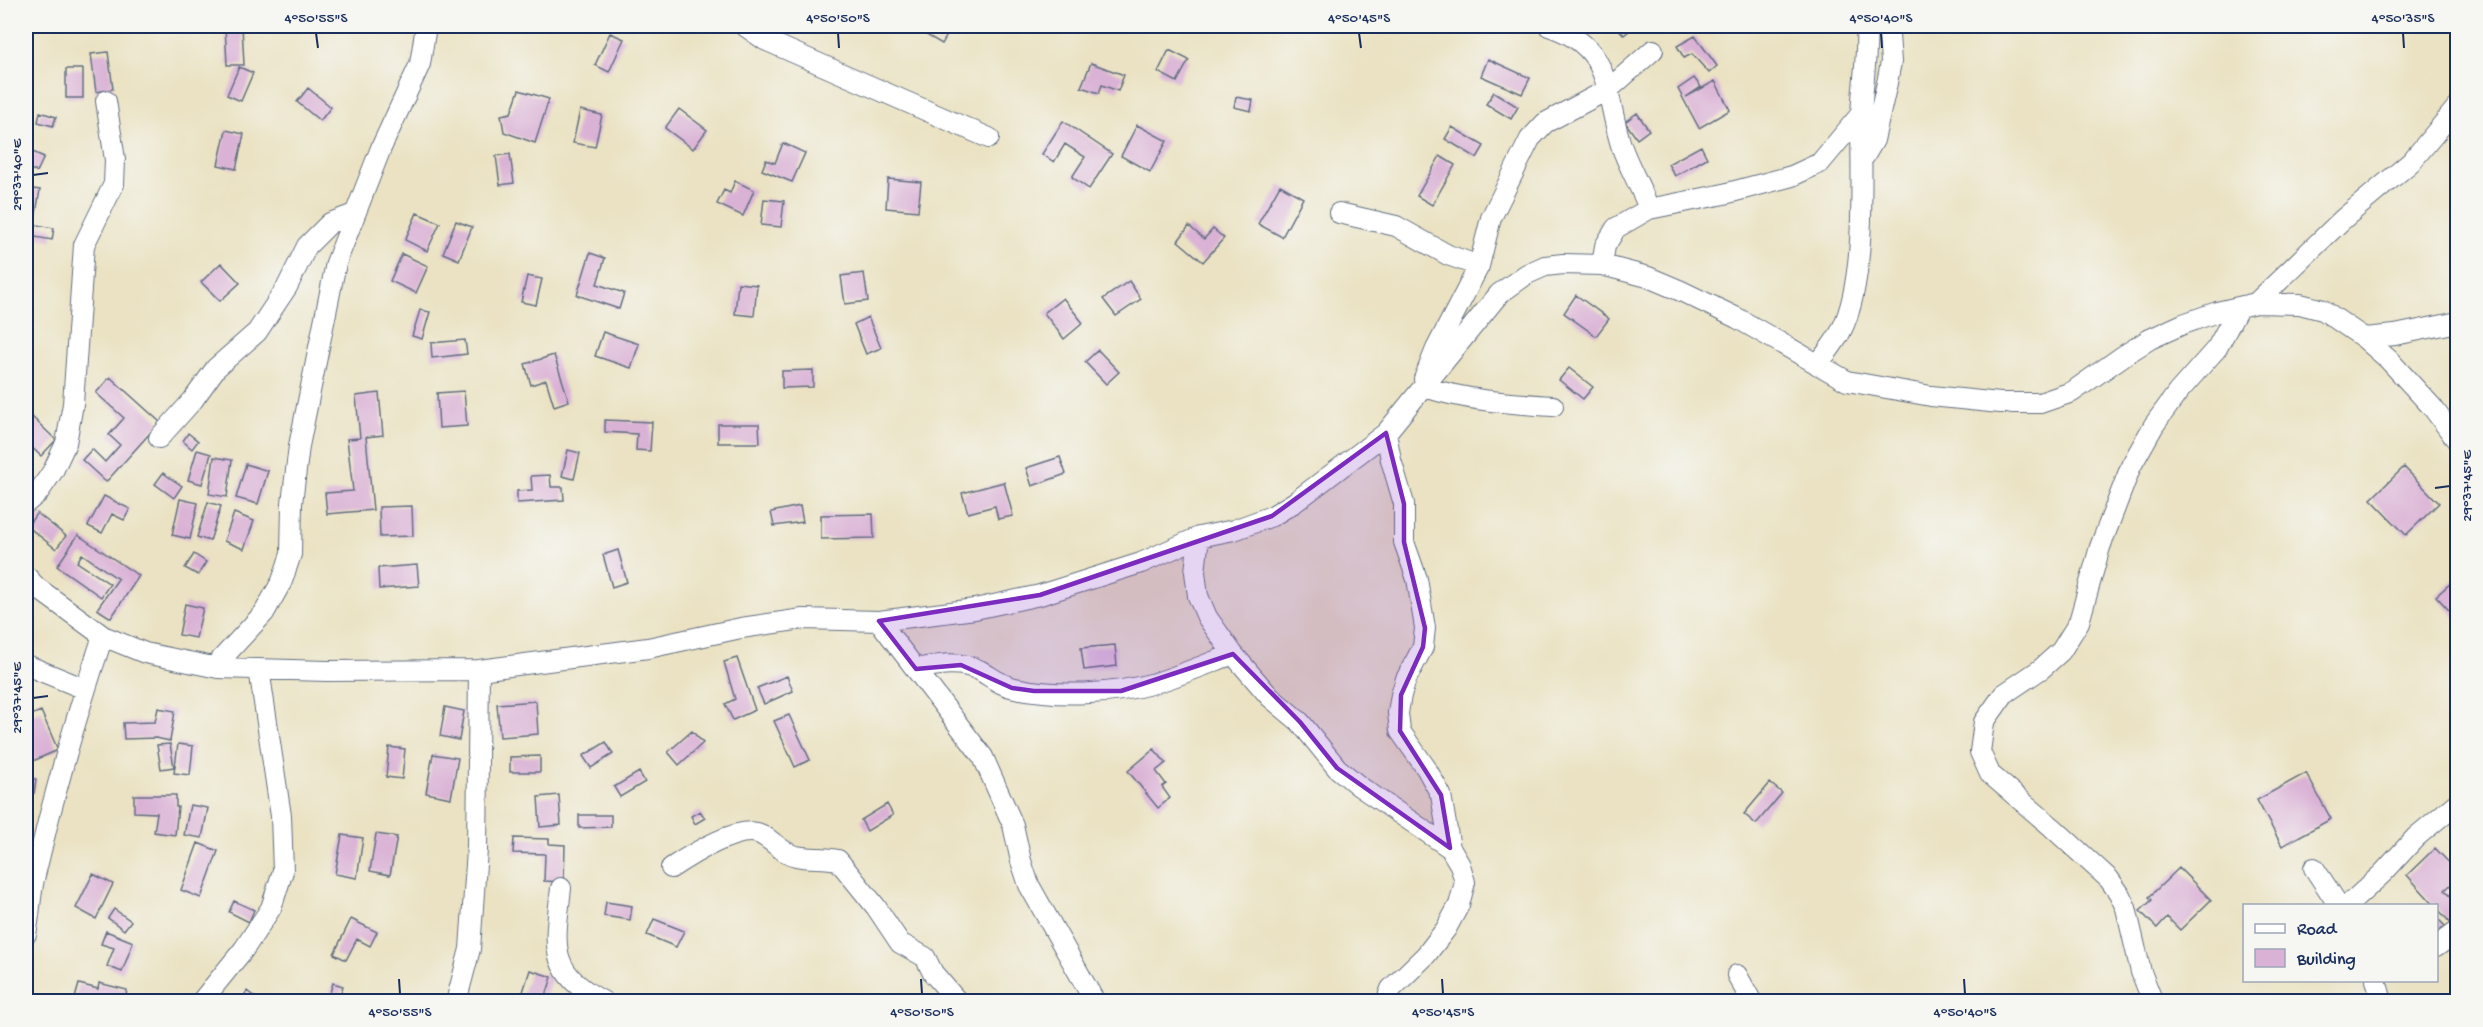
<svg xmlns="http://www.w3.org/2000/svg" width="2483" height="1027" viewBox="0 0 2483 1027" font-family="'Gochi Hand',sans-serif">
<style>
.building{fill:#dab2d6}
.lines{fill:none;stroke-linecap:round;stroke-linejoin:round}
.minor-casing{stroke:#636e81;stroke-width:22}
.minor{stroke:#fff;stroke-width:20}
.marked{fill:#7b2cbf;fill-opacity:0.2;stroke:#7b2cbf;stroke-width:4.5;stroke-linejoin:round}
.ticks{fill:none;stroke:#1b2f5e;stroke-width:2}
.neatline{fill:none;stroke:#1b2f5e;stroke-width:2}
.ticks-label{font-size:15px;text-anchor:middle;fill:#1b2f5e}
</style>
<rect width="100%" height="100%" fill="#f6f6f2"/>
<filter id="ink" filterUnits="userSpaceOnUse"><feTurbulence type="fractalNoise" baseFrequency=".0167" numOctaves="2"/><feDisplacementMap in="SourceGraphic" scale="12" xChannelSelector="R" yChannelSelector="G"/><feConvolveMatrix kernelMatrix="1 2 1 2 8 2 1 2 1" color-interpolation-filters="sRGB"/></filter>
<filter id="wash" filterUnits="userSpaceOnUse"><feTurbulence type="fractalNoise" baseFrequency=".008" numOctaves="4" result="noise"/><feDisplacementMap in="SourceGraphic" scale="24" xChannelSelector="R" yChannelSelector="G"/><feGaussianBlur stdDeviation="1.35" result="paint"/><feColorMatrix in="noise" values="0 0 0 0 0 0 0 0 0 0 0 0 0 0 0 0 0 1.4 0 .05"/><feComposite in="paint" operator="in"/></filter>
<g filter="url(#wash)">
<rect width="100%" height="100%" fill="#eae2c2"/>
<g id="blocks">
<path class="building" d="M225,26H242L244,65H227Z
M911,26H943L950,30L942,44Z
M1616,26H1635L1624,35Z
M610,33L624,39L609,72L595,65Z
M1695,36L1717,66L1709,73L1692,54L1684,58L1677,46Z
M1169,50L1189,60L1177,82L1158,72Z
M108,52L113,89L96,92L91,54Z
M1488,59L1530,78L1522,94L1481,76Z
M1091,63L1124,75L1118,91L1102,85L1099,93L1081,87Z
M239,67L253,73L241,101L227,95Z
M66,69H83V98H66Z
M1694,78L1701,87L1686,97L1715,81L1730,110L1699,128L1678,89Z
M308,88L331,107L320,121L297,102Z
M519,90L549,99L535,143L504,132L501,115L511,113Z
M1494,92L1518,107L1511,119L1486,104Z
M1236,97L1253,100L1251,111L1234,107Z
M679,109L707,130L693,149L665,128Z
M580,110L602,115L595,147L573,143Z
M40,112L56,117L53,126L38,122Z
M1637,113L1649,130L1637,139L1625,122Z
M1063,121L1112,154L1089,189L1072,177L1085,157L1065,144L1054,162L1042,154Z
M1137,125L1167,141L1150,172L1121,156Z
M1452,127L1484,146L1477,158L1445,139Z
M226,130L244,134L236,169L218,165Z
M783,143L805,153L792,182L762,170L766,160L775,163Z
M1701,146L1707,158L1675,176L1668,164Z
M26,149L44,157L37,172L26,167Z
M510,154L514,183L500,185L496,156Z
M1440,156L1455,165L1432,205L1417,196Z
M888,179L921,182L918,211L886,208Z
M735,181L754,190L743,216L717,204L724,190L730,193Z
M1280,185L1303,198L1282,237L1258,224Z
M26,188L40,190L35,219L26,217Z
M764,199L784,201L781,227L761,225Z
M417,213L440,223L427,251L405,240Z
M456,221L472,227L459,260L443,253Z
M26,223L54,228L52,240L30,236L26,251Z
M1189,226L1204,239L1213,229L1224,238L1203,262L1178,241Z
M590,253L605,258L597,284L624,293L619,309L577,295Z
M402,254L428,266L416,293L390,281Z
M221,263L240,283L220,301L201,282Z
M864,273L868,301L845,304L841,276Z
M527,276L542,279L536,305L521,302Z
M1129,281L1141,299L1116,316L1103,299Z
M738,283L757,285L754,316L735,314Z
M1576,295L1609,319L1596,336L1564,313Z
M1063,298L1083,323L1064,339L1044,313Z
M420,310L430,312L422,339L412,336Z
M868,317L881,348L866,354L854,324Z
M603,332L639,344L631,368L595,356Z
M465,340L467,354L432,358L431,343Z
M1098,350L1119,372L1106,384L1085,362Z
M554,355L569,401L554,406L546,380L531,385L525,364Z
M1569,368L1593,387L1583,399L1559,380Z
M813,370V387L782,388V371Z
M110,377L160,422L106,482L82,460L92,449L105,462L120,445L109,435L124,418L96,393Z
M464,391L467,426L439,428L437,393Z
M379,393L383,435L366,437L373,510L327,514L325,493L353,491L347,439L360,438L356,396Z
M28,413L56,440L41,456L26,442V416Z
M605,420L652,422L650,451L636,450L637,434L605,432Z
M718,424H759L760,443H718Z
M188,433L198,441L192,449L183,441Z
M197,450L211,454L202,484L188,480Z
M568,450L580,453L574,479L562,476Z
M214,457L232,460L227,497L209,494Z
M1060,457L1066,474L1032,486L1026,468Z
M246,464L268,471L258,504L236,498Z
M2404,467L2439,503L2406,535L2371,499Z
M163,473L182,486L174,498L155,484Z
M550,475L551,487H563L564,500L517,503V491L532,490L531,476Z
M1004,482L1013,516L998,519L995,506L968,513L962,493Z
M104,496L130,509L124,520L112,514L102,533L88,526Z
M180,499L198,503L190,539L172,535Z
M208,502L221,506L210,541L197,537Z
M412,506L413,536L380,537L379,507Z
M800,506L803,522L774,526L771,512Z
M37,513L66,536L56,549L27,526Z
M234,513L254,521L244,549L224,541Z
M873,514L874,538L821,539V515Z
M78,535L139,576L111,618L97,609L118,579L82,554L77,562L110,584L101,597L57,566Z
M618,550L627,582L612,587L603,555Z
M194,554L206,562L198,575L185,568Z
M417,565L419,586L379,589L378,568Z
M2458,577V620L2436,596Z
M185,604L203,608L196,638L179,635Z
M26,615L35,621L26,636Z
M1115,645L1117,666L1084,670L1081,648Z
M737,658L755,710L733,720L725,704L735,699L724,662Z
M787,676L793,691L764,704L757,688Z
M536,701L538,734L500,737L497,704Z
M445,707L464,711L459,740L440,736Z
M158,708L175,711L170,741L156,738L124,739L123,723L155,722Z
M41,711L58,750L26,764V717Z
M789,715L810,760L795,767L774,721Z
M692,731L703,743L679,765L668,752Z
M606,742L613,754L591,768L583,756Z
M170,744L174,767L161,769L157,745Z
M178,744L193,746L190,775L174,773Z
M389,747L405,749L402,779L386,777Z
M1154,749L1166,763L1156,771L1166,784L1162,787L1170,798L1158,808L1128,771Z
M433,754L458,758L451,798L426,793Z
M540,756V772H510V757Z
M639,772L645,782L620,797L614,787Z
M2306,773L2331,819L2282,846L2257,800Z
M26,777L36,779L34,793L26,791Z
M1770,783L1782,793L1756,824L1744,814Z
M134,795H176V807H178L175,835L154,832L157,813L134,812Z
M559,795L561,825L540,827L538,797Z
M887,804L893,815L867,831L861,820Z
M190,805L208,808L202,838L184,835Z
M700,811L705,818L695,824L691,816Z
M579,815H611V827L579,828Z
M376,834L397,837L390,875L370,871Z
M342,835L363,838L357,878L335,874Z
M514,838L549,839V844L565,845L564,882L544,881L545,854L513,853Z
M198,843L218,851L201,898L181,890Z
M2435,848L2458,872V878L2445,890L2458,904L2456,929L2407,875Z
M2179,868L2211,900L2180,930L2167,917L2157,928L2140,911L2152,900L2149,897Z
M93,874L113,884L96,919L76,908Z
M234,901L254,910L249,922L229,912Z
M606,902L632,906L630,920L604,916Z
M114,909L131,921L124,930L108,918Z
M2436,917L2445,926L2436,935Z
M351,919L377,932L370,946L357,939L346,960L334,954Z
M654,919L684,931L676,947L647,935Z
M106,931L133,942L122,972L107,966L114,948L101,944Z
M530,970L552,977L544,1002L522,995Z
M99,983L127,990L125,1002H91L75,998L79,984L98,989Z
M333,983L343,986L338,1002H327Z
M247,991L261,1002H240Z"/>
</g>
</g>
<g filter="url(#ink)">
<use href="#blocks" fill-opacity="0" stroke="#636e81" stroke-width="1.5"/>
<g class="lines">
<g class="minor-casing">
<path id="minor" d="M745,26L765,40L989,138
M1549,26C1613,47 1604,91 1621,145C1628,166 1641,187 1649,209
M1864,157L1874,140L1887,83L1891,62L1889,35L1891,26
M1339,213L1396,226L1448,255L1479,266
M1602,265L1605,246L1616,228L1649,209L1724,194L1792,176L1820,163L1861,114
M2256,303L2343,219L2411,162L2458,106
M2364,338L2395,335L2458,322
M1818,365C1825,354 1835,343 1841,331C1867,281 1861,175 1861,117C1862,86 1868,57 1866,26
M1424,379L1436,349L1479,266L1491,218L1530,139L1545,123L1609,89L1653,50
M1425,387C1467,401 1509,403 1553,406
M1386,433L1391,460L1404,504V542L1417,579L1425,628L1423,647L1406,679L1401,695L1398,713L1400,731L1426,768L1441,795L1450,848
M159,438L193,400L216,368L257,332L287,287L307,246L330,223L354,214
M26,503L38,493L53,471L66,443L73,404L84,245L114,184L115,160L106,101
M1199,537L1195,572L1198,596L1207,617L1233,654L1270,697L1300,722L1337,768L1359,786L1450,848L1460,865L1465,882L1459,905L1446,929L1426,955L1391,989L1386,1002
M26,576L36,587L103,636L145,653L218,668L327,671L479,670L648,648L741,628L803,619L879,621L975,609L1040,595L1141,563L1199,537L1234,530L1272,516L1295,502L1386,433L1499,294L1527,274L1545,266L1563,264L1602,265L1648,277L1681,291L1737,318L1847,381L1931,396L2000,403H2040L2072,392L2123,356L2150,339L2183,324L2217,312L2256,303L2300,304L2323,310L2364,338L2388,359L2433,408L2458,442
M879,621L983,757L1013,825L1021,861L1029,885L1095,1002
M26,665L85,689
M214,667L264,613L282,581L291,554L292,503L299,446L336,263L381,148L420,64L426,26
M916,669C936,665 959,660 979,670C992,677 999,685 1015,688C1059,697 1112,695 1155,683C1181,675 1207,664 1233,654
M671,868C689,856 739,824 760,834C773,840 781,853 796,856C809,859 824,857 838,860L876,907L900,943L925,957L933,973L958,1002
M2314,868L2339,906
M561,888C555,944 546,972 604,1002
M2347,906L2383,873L2416,837L2458,802
M26,934C30,916 30,897 34,879C53,797 76,716 103,636
M2436,947L2458,931
M1737,975L1752,1002
M2376,980L2382,1002
M201,1002L244,949L271,908L283,871L281,816L259,669
M456,1002L470,949L477,850L479,670
M2153,1002L2141,972L2126,908L2119,893L2109,879L2052,827L1990,774L1980,752L1984,722L2004,694L2041,669L2061,651L2079,622L2100,547L2131,466L2154,425L2178,392L2217,348L2239,307"/>
</g>
<use href="#minor" class="minor"/>
</g>
</g>
<path class="marked" d="M1386,433L1404,504V542L1425,628L1423,647L1401,695L1400,731L1441,795L1450,848L1337,768L1300,722L1233,654L1121,691H1034L1012,688L961,665L916,669L879,621L1040,595L1272,516Z"/>
<path class="ticks" d="M316,33L318,48M838,33L839,48M1359,33L1361,48M1881,33L1882,48M2403,33L2404,48M33,175L48,173M2435,488L2450,486M33,698L48,696M399,979L400,994M921,979L922,994M1442,979L1443,994M1964,979L1965,994"/>
<rect width="2483" height="1027" fill="none" stroke="#f6f6f2" stroke-width="66"/>
<rect x="2243" y="904" width="195" height="78" fill="#f6f6f2" stroke="#9ea6b7" stroke-width="1.5"/>
<rect x="2255" y="924" width="30" height="9" fill="#ffffff" stroke="#9ea6b7" stroke-width="1.5"/>
<text x="2297" y="934" font-size="18" fill="#1b2f5e">Road</text>
<rect x="2255" y="949" width="30" height="18" fill="#dab2d6" stroke="#9ea6b7" stroke-width="1.5"/>
<text x="2297" y="964" font-size="18" fill="#1b2f5e">Building</text>
<rect x="33" y="33" width="2417" height="961" class="neatline"/>
<g class="ticks-label">
<text x="316" y="22">4°50'55"S</text>
<text x="838" y="22">4°50'50"S</text>
<text x="1359" y="22">4°50'45"S</text>
<text x="1881" y="22">4°50'40"S</text>
<text x="2403" y="22">4°50'35"S</text>
<text transform="translate(16 175) rotate(-90)" y="5">29°37'40"E</text>
<text transform="translate(2466 486) rotate(-90)" y="5">29°37'45"E</text>
<text transform="translate(16 698) rotate(-90)" y="5">29°37'45"E</text>
<text x="400" y="1016">4°50'55"S</text>
<text x="922" y="1016">4°50'50"S</text>
<text x="1443" y="1016">4°50'45"S</text>
<text x="1965" y="1016">4°50'40"S</text>
</g>
</svg>
